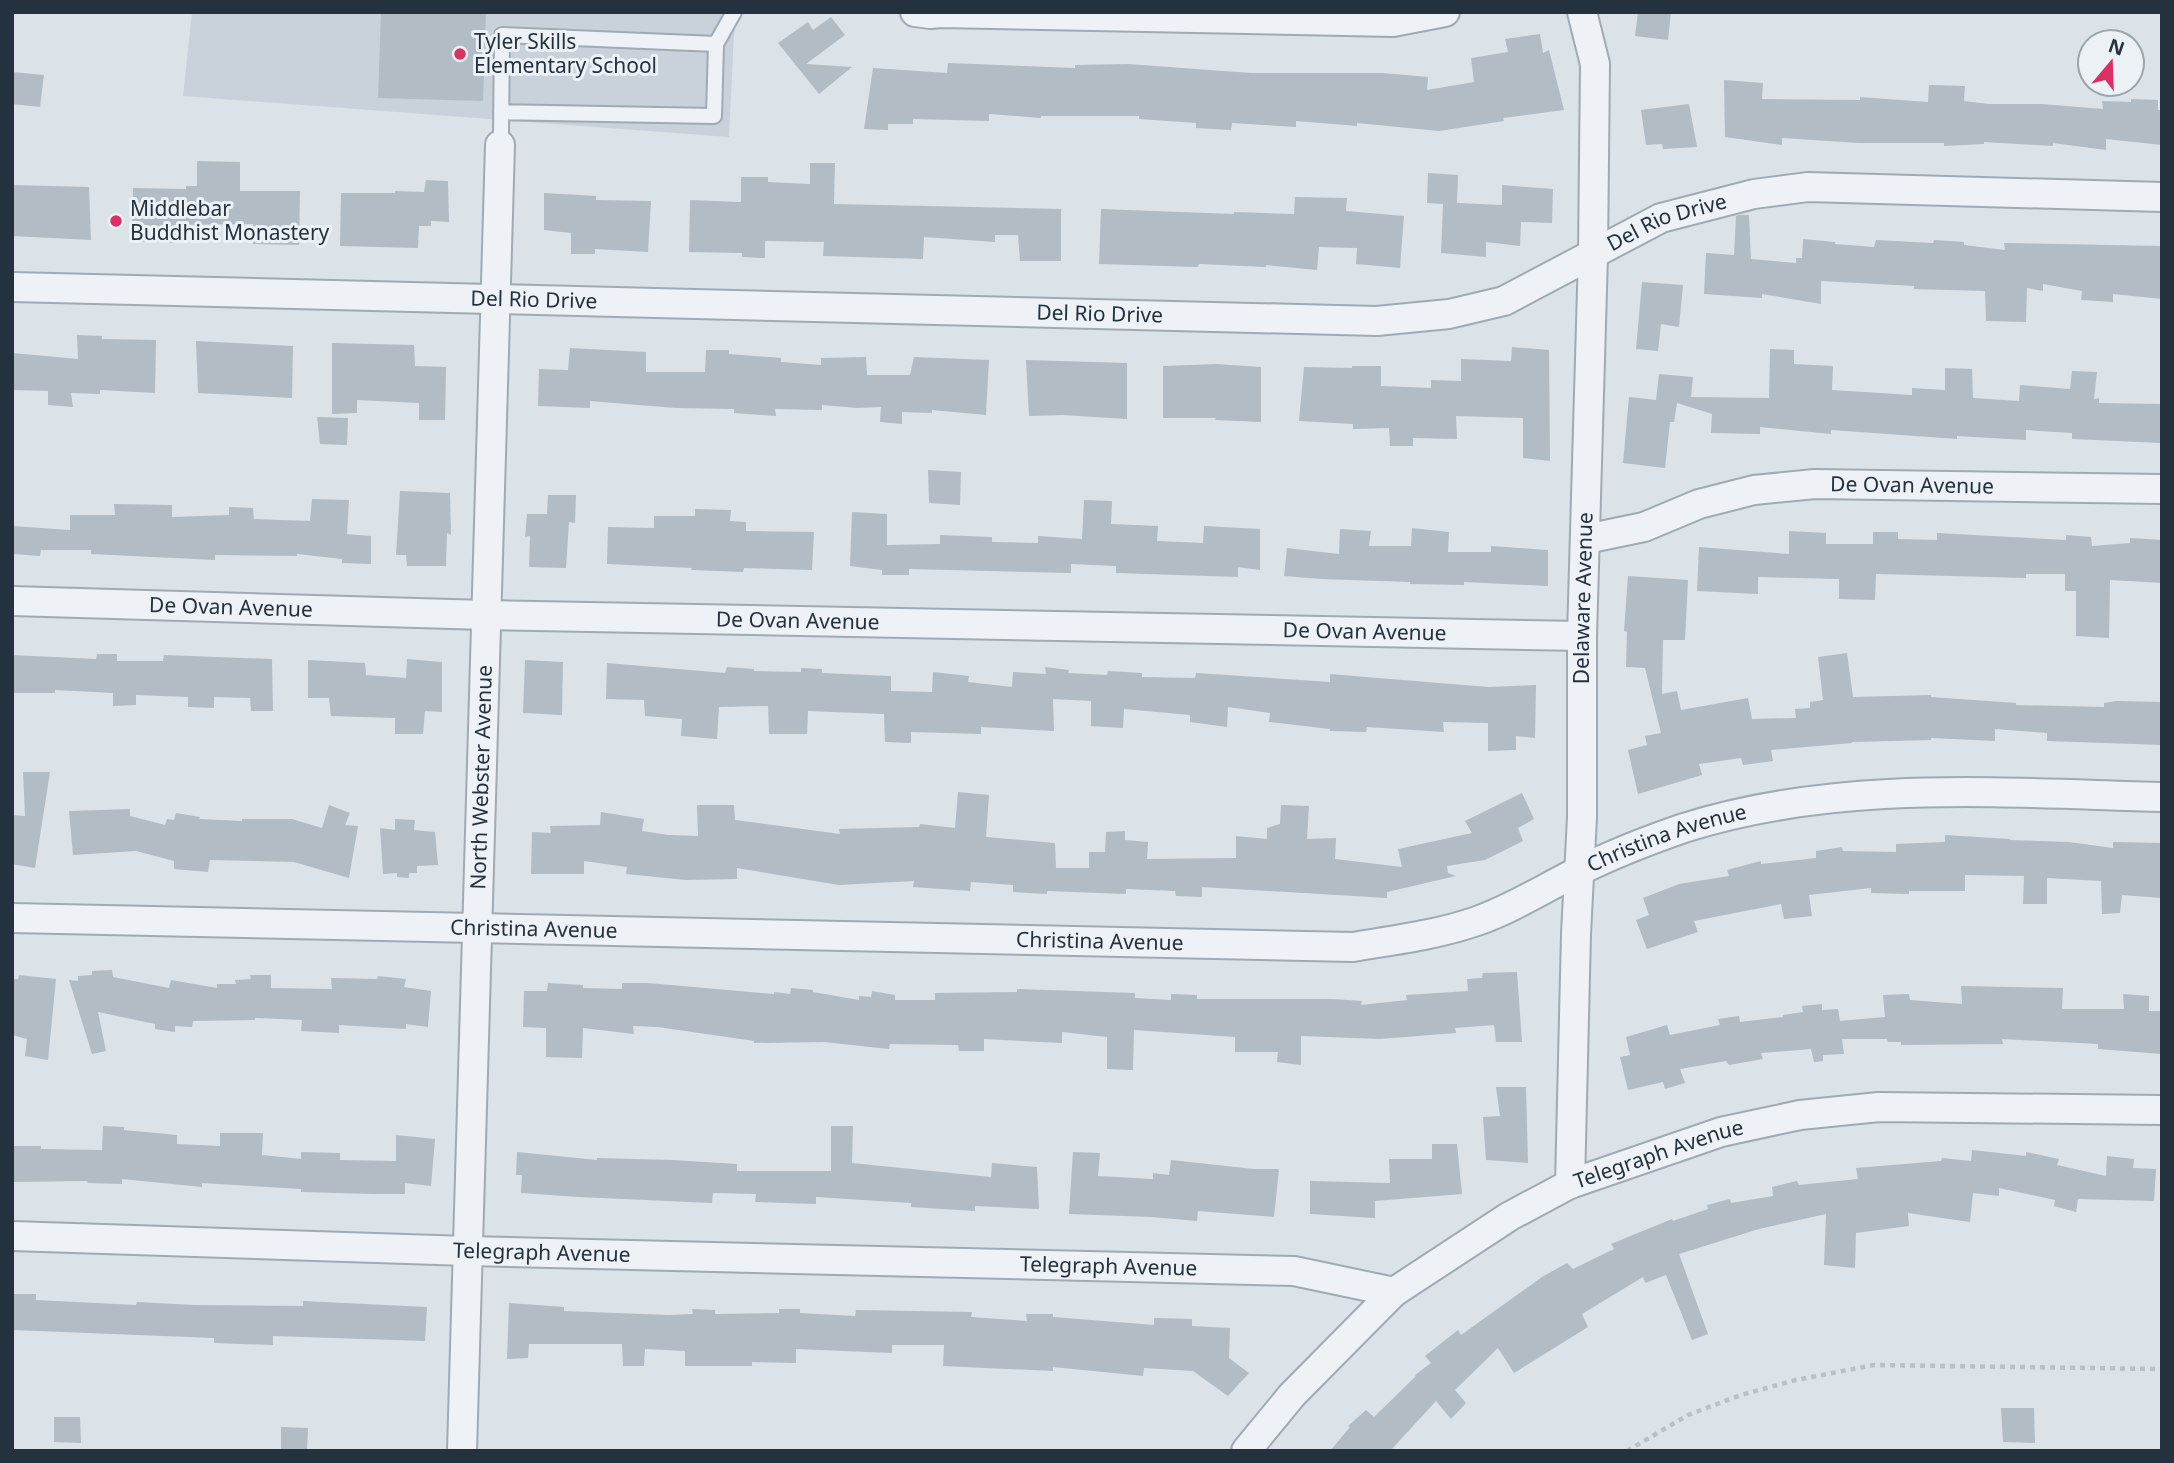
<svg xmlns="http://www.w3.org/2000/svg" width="2174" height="1463" viewBox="0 0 2174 1463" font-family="'Noto Sans',sans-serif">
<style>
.built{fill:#c9d1da}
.building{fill:#b2bcc5}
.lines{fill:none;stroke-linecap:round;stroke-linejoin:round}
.lane-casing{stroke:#a0aab2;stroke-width:18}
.street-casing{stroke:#a0aab2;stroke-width:32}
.path{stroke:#b9c0c6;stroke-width:4.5;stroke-dasharray:5 5;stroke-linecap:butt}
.lane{stroke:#eef2f6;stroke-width:14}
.street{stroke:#eef2f6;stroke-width:28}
.poi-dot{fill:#dd3062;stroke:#ebf1f5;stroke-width:2.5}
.labels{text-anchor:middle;stroke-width:6;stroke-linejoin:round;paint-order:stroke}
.poi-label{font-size:21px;fill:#24323f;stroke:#ebf1f5;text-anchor:start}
.street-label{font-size:21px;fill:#24323f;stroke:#ebf1f5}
</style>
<rect width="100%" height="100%" fill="#dbe2e8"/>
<path class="built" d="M192,12H735L729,137L183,96Z"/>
<path class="building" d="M381,12H486L483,101L378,98Z
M1638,12H1671L1668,40L1635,36Z
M831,17L845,35L806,64L852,67L819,94L778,43L808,22L813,30Z
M1540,34L1543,53L1549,50L1564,110L1503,118L1504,121L1439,131L1357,123V126L1296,121V127L1232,123L1231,130L1196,128V123L1139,119V116H1041V118L989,114V121L913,119V124H888V130L864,129L873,68L947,73L948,63L1075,68V65L1128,64L1251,73H1382L1428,77L1427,90L1474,82L1471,58L1508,52L1505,39Z
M12,72L44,75L40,107L12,104Z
M1724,80L1763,83L1762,99L1860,100V97L1928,102L1929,85L1965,86L1964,101L1989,104H2042L2103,109L2102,101L2131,102V99L2158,100V110H2162V145L2106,139V150L2053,143V146L1984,142V144L1944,146V143H1859L1782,138V145L1725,137Z
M1689,104L1697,147L1663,149L1662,144L1646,145L1641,110Z
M197,161L240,162V191H300L299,245L253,244V224L177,225L176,243L132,241L133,188L186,189V186H197Z
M810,163H835L834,204L1061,209V261H1020L1018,235H995V242L924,237L923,259L823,256L824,242L765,241V258L742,257V253L689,252L690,200L741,202V177H768V182L810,184Z
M1428,173L1458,175L1457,203L1502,205V185L1553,189L1552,223L1521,222L1520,246L1486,242V257L1441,253L1443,204L1427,203Z
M426,180L448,181L449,222L431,221V226H419L418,248L340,246L341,193H395V191L424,192Z
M12,185L89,187L91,240L12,236Z
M544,193L596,196V200L651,201L648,252L595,249V254H571V233L544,230Z
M1295,197L1347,198L1346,211L1404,216L1400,268L1356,264L1357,248L1319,247L1317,270L1266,265V267L1199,264L1198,267L1099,264L1101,209L1234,214V212L1294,214Z
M1739,215H1749L1751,259L1796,263V258H1802L1803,239L1835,242V244L1874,247L1876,240L1933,243L1934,240L1964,242V245L2005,250L2004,243L2162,246V299L2113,294V302L2081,300L2082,291L2043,284V291L2027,288L2026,322L1986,321L1985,291L1914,289V286L1821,281V304L1762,294V298L1704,294L1706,253L1734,255L1736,216Z
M1642,282L1683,285L1679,327L1661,324L1658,351L1636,349Z
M77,335L102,336V339L156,340L155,393L100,390V394L71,393L73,407L48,405V391L12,390V353L78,359Z
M196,341L293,346L292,398L198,393Z
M332,343L414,345L415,366L446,367L445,420H419V403L357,400V413L332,414Z
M1512,347L1549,350L1550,461L1523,458V418L1456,416L1457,439L1413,438V446H1390L1389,428L1353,429V424L1299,421L1304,367L1352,368V366H1381V386L1431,388V380L1461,381V359L1511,361Z
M570,348L646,352V372H705L706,350H729V354L781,358V362L821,365V358L866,357L867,375H910L914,357L989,360L986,415L932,410V413L902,412V424L880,422L881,407L857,408L822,405V410L775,409L776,416L734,413V409L676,408L590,401V408L538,406L539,369L568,370Z
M1770,349L1794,350V364L1833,366L1832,390L1912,395V388L1945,390V368L1972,369L1973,398L2019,401L2020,385L2070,389L2072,371L2097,372L2094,399L2099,398V403L2162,404V443L2072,439V433L2026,430V440L1957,436V439L1831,430V434L1760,427V434L1711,433L1712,414L1677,403L1674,422H1670L1665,468L1623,463L1629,397L1656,400L1659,374L1693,377L1691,397L1769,398Z
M1026,360L1127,363V419L1063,415L1029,416Z
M1216,364L1261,367V422L1215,420L1216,418H1163V366Z
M317,417L348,418L347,445L320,444Z
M928,470L961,472L960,505L929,503Z
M400,491L450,493L451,535L447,533L446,566H407L406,555H396Z
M548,495H576L575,523L569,522L566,568L529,567L530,536L525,537L527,514H547Z
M312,499L349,500L347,534L371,536V564L342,563V559L297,554V556L215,555V560L91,554V550H41L40,556L12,554V526L70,530V515H115L114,504L172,505V517L229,515V507L253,508L254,519L310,521Z
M1084,500L1112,501L1111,524L1158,526L1157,541L1203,543L1204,526L1260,529V570L1238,567V577L1116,573V566L1071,564V573L909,569V575H882V570L850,566L852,512L887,514V545L940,544V535L992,537V542L1038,543V536L1082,539Z
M695,509L731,510L730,521L746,522V531L814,532L812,570L744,568L743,572L691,570L692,568L607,564L608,527L654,528V516H695Z
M1412,528L1449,532L1448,552H1491V546L1548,550V586L1464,582V585L1410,584V582L1321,579L1284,576L1287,548L1339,554L1340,529L1371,531L1369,546H1411Z
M1789,531L1826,533V544H1873V532H1898V539L1937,540V533L2066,540V535L2091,537L2092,546L2130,543V538L2162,540V583L2110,580L2109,638L2076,636V591H2065V574H2026V578L1876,574L1875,600L1839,599V579L1758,577V594L1697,591L1699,547L1789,554Z
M1628,576L1688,580L1685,640H1663L1662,694L1677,691L1681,710L1748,698L1752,719L1796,718L1795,709L1810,708V702L1823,700L1818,657L1847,653L1853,697L1931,695V697L2016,703V705L2104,707V703L2117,701L2162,702V745L2047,741V733L1995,729V741L1931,738V740L1852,742V743L1771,750L1773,761L1743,765L1741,758L1699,764L1702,775L1638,794L1628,750L1647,745L1645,736L1661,733L1645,668L1626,667L1627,632L1624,631Z
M97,654H117V661H163L164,655L272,659L273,711H251L250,698L214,697V708L188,707V697L136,695V705L113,706V693L55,690V693H12V655L96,659Z
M407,659L442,662V712L425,711L423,734H395V718L331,716L329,698H308V660L365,663L366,675L406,678Z
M525,660L563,662L562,715L523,713Z
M607,663L725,673L727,667L754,669V671L801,672V668L822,669V673L891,676V691L932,692L933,672L969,676L968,682L1012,687L1013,672L1046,674L1045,667L1069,670L1068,673L1107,675L1108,671L1142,673V677L1195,678L1196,673L1330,682V674L1488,687L1536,685L1535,738L1516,736V750L1488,751V723L1443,722L1444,732L1367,727L1366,732L1330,731V729L1269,722L1270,713L1228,707L1227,727L1190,722V715L1124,709L1123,728L1091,726V701L1053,699L1054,731L981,727V734L911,732V743L885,742L884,714L808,711L807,734H769L768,706L719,707L717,739L681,736L682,719L645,716L644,700L606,699Z
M23,772H50L35,868L12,864V815L25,816Z
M958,792L989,795L986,837L1055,843L1056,868H1089V852H1105L1106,832L1125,831V840L1148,842L1147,859L1236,858V836L1267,839V828L1280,824L1281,805L1309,806L1307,839L1336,838L1335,859L1402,867L1398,849L1472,833L1465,821L1522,793L1534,819L1518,828L1523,841L1485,860L1447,866L1448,873L1456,876L1387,892V898L1202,887V897L1176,896L1175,891L1126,889V894L1047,891V894L1013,892V885L971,882L970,891L913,887L914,881L839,885L737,868V879L686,880L626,874L627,867L584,861V874H531L532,832L551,833L550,826L600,825L601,812L644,819L642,831L669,835L698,836L697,805H734L735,820L840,834L839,829L919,827L920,824L955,828Z
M329,805L350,813L345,825L358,826L349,878L294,862L210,860L208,872L174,869V861L136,851L73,855L69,811L130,809V816L165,825L167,819L174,820L176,813L200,817L199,819L242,821V819H292L322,828Z
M395,819L415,820L414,830L435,832L438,865L417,866V873H409V878L397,877V873L383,874L380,828L395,830Z
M1945,835L2010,839V840L2069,842L2113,848V842L2162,843V898L2122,895L2120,913L2102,914L2101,881L2047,878V904H2023L2024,876L1965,875V891H1909V894L1871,893V888L1809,895L1812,916L1784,919L1781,904L1694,921L1698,932L1647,949L1636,920L1649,915L1643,898L1679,884L1729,876L1727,870L1761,861V864L1816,858V851L1842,847L1843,851L1896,852V844L1945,842Z
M112,970L113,977L169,988L171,980L217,988V984H236L235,980L251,979L250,975H271V988L332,989L331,978L377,979L378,976L406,979L404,987L431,991L428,1027L406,1024V1029L339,1025V1033L301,1031L302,1020L255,1018V1020L193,1021L192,1027L175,1026V1032L155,1029V1024L98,1012L106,1051L92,1054L69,980L78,981V976L92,975V971Z
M1517,972L1522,1042H1496L1494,1025L1455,1028L1456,1033L1380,1039L1301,1036V1065L1277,1062L1278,1052H1235V1037L1134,1030L1133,1070L1107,1069V1037L1062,1032V1043L984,1039V1051H959L958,1045L890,1044L889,1049L824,1042L754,1043V1041L658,1027L633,1026L634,1034L583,1028L582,1058L546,1057V1028L523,1027L524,991H547L548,983L583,985V988L622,989V983H648L774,994V992L790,994L791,988L813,990V992L859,1000V996L871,997L872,991L895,995V1000H935V993L1017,992V989L1135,993V998L1171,1000V994L1197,995V999H1333L1362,1001L1361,1005L1407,1000L1406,995L1468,991L1467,979L1482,978L1483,973Z
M19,975L56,979L48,1060L25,1056L27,1039L12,1035V979H18Z
M1961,986L2063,988L2062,1009H2124L2123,994L2149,996V1011H2162V1054L2098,1049V1044L2002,1039L2003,1044L1901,1045V1042H1888L1887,1039H1842L1844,1054L1823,1055V1061L1814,1062L1811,1049L1761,1053L1763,1059L1729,1065L1726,1061L1680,1069L1685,1083L1665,1089L1663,1082L1628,1090L1620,1057L1630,1055L1626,1037L1667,1025L1670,1035L1720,1025L1718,1019L1739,1016L1740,1022L1783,1017V1015L1803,1012L1802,1006L1822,1004V1010L1838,1009L1840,1021L1885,1017L1883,995L1909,994L1910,1000L1962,1004Z
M1496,1087H1526L1528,1163L1486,1160L1483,1117L1500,1116Z
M103,1126L124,1127V1130L177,1135V1144L220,1146V1133H263L262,1155L301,1159V1152L340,1153V1160L396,1161V1135L435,1139L431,1186L405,1183V1194H374L301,1192V1189L202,1183V1187L122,1179V1184L88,1183L87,1181L12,1182V1146H41V1149L102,1150Z
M831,1126H853L852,1163L991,1177L992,1163L1037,1167L1039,1209L975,1206V1211L911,1207V1203L816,1197V1204L755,1202L756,1194L713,1193L712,1203L579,1197L521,1193L522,1175H516L517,1152L597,1160V1158L672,1160L737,1164V1171H831Z
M1432,1144H1457L1462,1194L1375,1201V1218L1310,1214V1181L1390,1183L1389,1159H1432Z
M1972,1150L2026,1156V1152L2059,1159L2057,1165L2106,1176L2107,1156L2134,1159L2133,1168L2156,1169L2154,1201L2078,1199L2076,1212L2054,1206L2055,1200L1999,1188V1196L1973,1193L1970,1222L1908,1213L1909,1226L1856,1233L1855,1268L1824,1265L1826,1214L1759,1229L1679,1254L1708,1334L1692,1340L1666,1275L1645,1283L1643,1277L1582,1314L1588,1327L1514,1373L1498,1348L1455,1390L1466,1403L1451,1419L1436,1401L1390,1451H1330L1350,1427L1348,1426L1366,1410L1374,1417L1416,1376L1415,1375L1431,1363L1425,1356L1458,1330L1461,1335L1542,1277L1567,1263L1573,1269L1614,1249L1611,1244L1672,1219L1673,1221L1708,1209L1707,1205L1730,1199L1731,1203L1773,1196L1772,1187L1797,1181L1799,1185L1858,1179L1856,1168L1941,1161L1942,1158L1971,1161Z
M1073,1152L1100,1153L1098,1176L1153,1179V1173L1169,1175L1171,1160L1254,1169H1279L1274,1217L1198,1211L1197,1221L1152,1217L1069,1214Z
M12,1294H36V1300L136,1305L137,1302L194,1305L303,1306V1301L427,1307L425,1341L273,1336V1345L214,1343V1338L12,1330Z
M509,1303L564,1307V1311L669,1315L693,1314L692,1309L715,1310V1314L779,1313V1309H800V1313L855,1316L856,1310L972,1312L971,1317L1027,1321L1026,1314H1053V1317L1154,1325V1318L1192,1319V1326L1230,1328L1229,1358L1249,1373L1228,1396L1193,1371L1144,1368L1143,1376L1053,1367V1371L943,1366L944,1345H892V1353L796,1349V1363L752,1362V1366H685V1351L645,1349L644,1366H623L622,1344H529L528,1358L507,1359Z
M2001,1408H2034L2035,1443L2003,1442Z
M54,1417H80L81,1443L54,1442Z
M281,1427L308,1428L307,1451H281Z"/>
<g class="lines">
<g class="lane-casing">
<path id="lane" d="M716,44L734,12
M500,145L501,134L502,35L716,44L714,116L501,112"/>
</g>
<g class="street-casing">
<g id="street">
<path d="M915,12L930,14L941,13L1393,22L1445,12"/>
<path id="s1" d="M12,287L1377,321L1449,314L1504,301L1661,218L1754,194L1808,187L2162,197"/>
<path id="s2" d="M1586,539L1644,527L1699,504L1754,490L1815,484L2162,489"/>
<path id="s3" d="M12,601L486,615L1582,636"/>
<path id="s4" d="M12,918L1353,947C1394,940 1437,935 1477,921C1514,908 1546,887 1581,870C1615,853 1649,840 1684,828C1839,779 2002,793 2162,797"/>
<path id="s5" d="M1570,1184L1576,934L1582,817V636L1593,255L1595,64L1582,12"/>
<path id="s6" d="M12,1236L467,1251L1294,1271L1394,1292L1510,1216L1570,1184L1721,1132L1800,1115L1879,1107L2162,1110"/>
<path id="s7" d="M462,1451L500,145"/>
<path d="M1246,1451L1292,1395L1394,1292"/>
</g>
</g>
<path class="path" d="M1627,1451L1688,1415L1741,1395L1796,1380L1874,1365L2162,1369"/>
<use href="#lane" class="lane"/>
<use href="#street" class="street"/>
</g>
<g class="poi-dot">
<circle cx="460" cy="54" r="7"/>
<circle cx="116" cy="221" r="7"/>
</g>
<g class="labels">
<g class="poi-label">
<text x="474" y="49">Tyler Skills<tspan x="474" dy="24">Elementary School</tspan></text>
<text x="130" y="216">Middlebar<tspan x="130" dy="24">Buddhist Monastery</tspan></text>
</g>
<g class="street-label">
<text dy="7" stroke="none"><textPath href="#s1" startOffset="1676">Del Rio Drive</textPath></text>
<text dy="7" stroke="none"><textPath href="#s1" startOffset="522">Del Rio Drive</textPath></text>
<text dy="7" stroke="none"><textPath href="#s1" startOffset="1088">Del Rio Drive</textPath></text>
<text dy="7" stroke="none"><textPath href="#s2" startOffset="334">De Ovan Avenue</textPath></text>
<text dy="7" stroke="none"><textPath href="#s5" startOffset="586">Delaware Avenue</textPath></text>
<text dy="7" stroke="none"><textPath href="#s3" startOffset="219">De Ovan Avenue</textPath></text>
<text dy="7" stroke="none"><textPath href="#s3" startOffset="786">De Ovan Avenue</textPath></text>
<text dy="7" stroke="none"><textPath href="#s3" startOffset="1353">De Ovan Avenue</textPath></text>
<text dy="7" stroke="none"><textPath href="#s7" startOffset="674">North Webster Avenue</textPath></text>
<text dy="7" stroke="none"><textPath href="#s4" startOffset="1676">Christina Avenue</textPath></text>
<text dy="7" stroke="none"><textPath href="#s4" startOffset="522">Christina Avenue</textPath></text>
<text dy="7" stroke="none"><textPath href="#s4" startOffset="1088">Christina Avenue</textPath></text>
<text dy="7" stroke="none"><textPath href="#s6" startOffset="1685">Telegraph Avenue</textPath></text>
<text dy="7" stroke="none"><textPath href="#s6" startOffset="530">Telegraph Avenue</textPath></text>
<text dy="7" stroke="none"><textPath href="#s6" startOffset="1097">Telegraph Avenue</textPath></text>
</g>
</g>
<rect width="2174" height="1463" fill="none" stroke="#24323f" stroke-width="28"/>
<g transform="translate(2111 63) rotate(19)"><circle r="33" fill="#ebf1f5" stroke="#9ba5ac" stroke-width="2"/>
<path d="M0-5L12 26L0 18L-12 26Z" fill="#dd3062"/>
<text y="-10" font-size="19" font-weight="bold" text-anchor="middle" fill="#24323f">N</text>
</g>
</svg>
